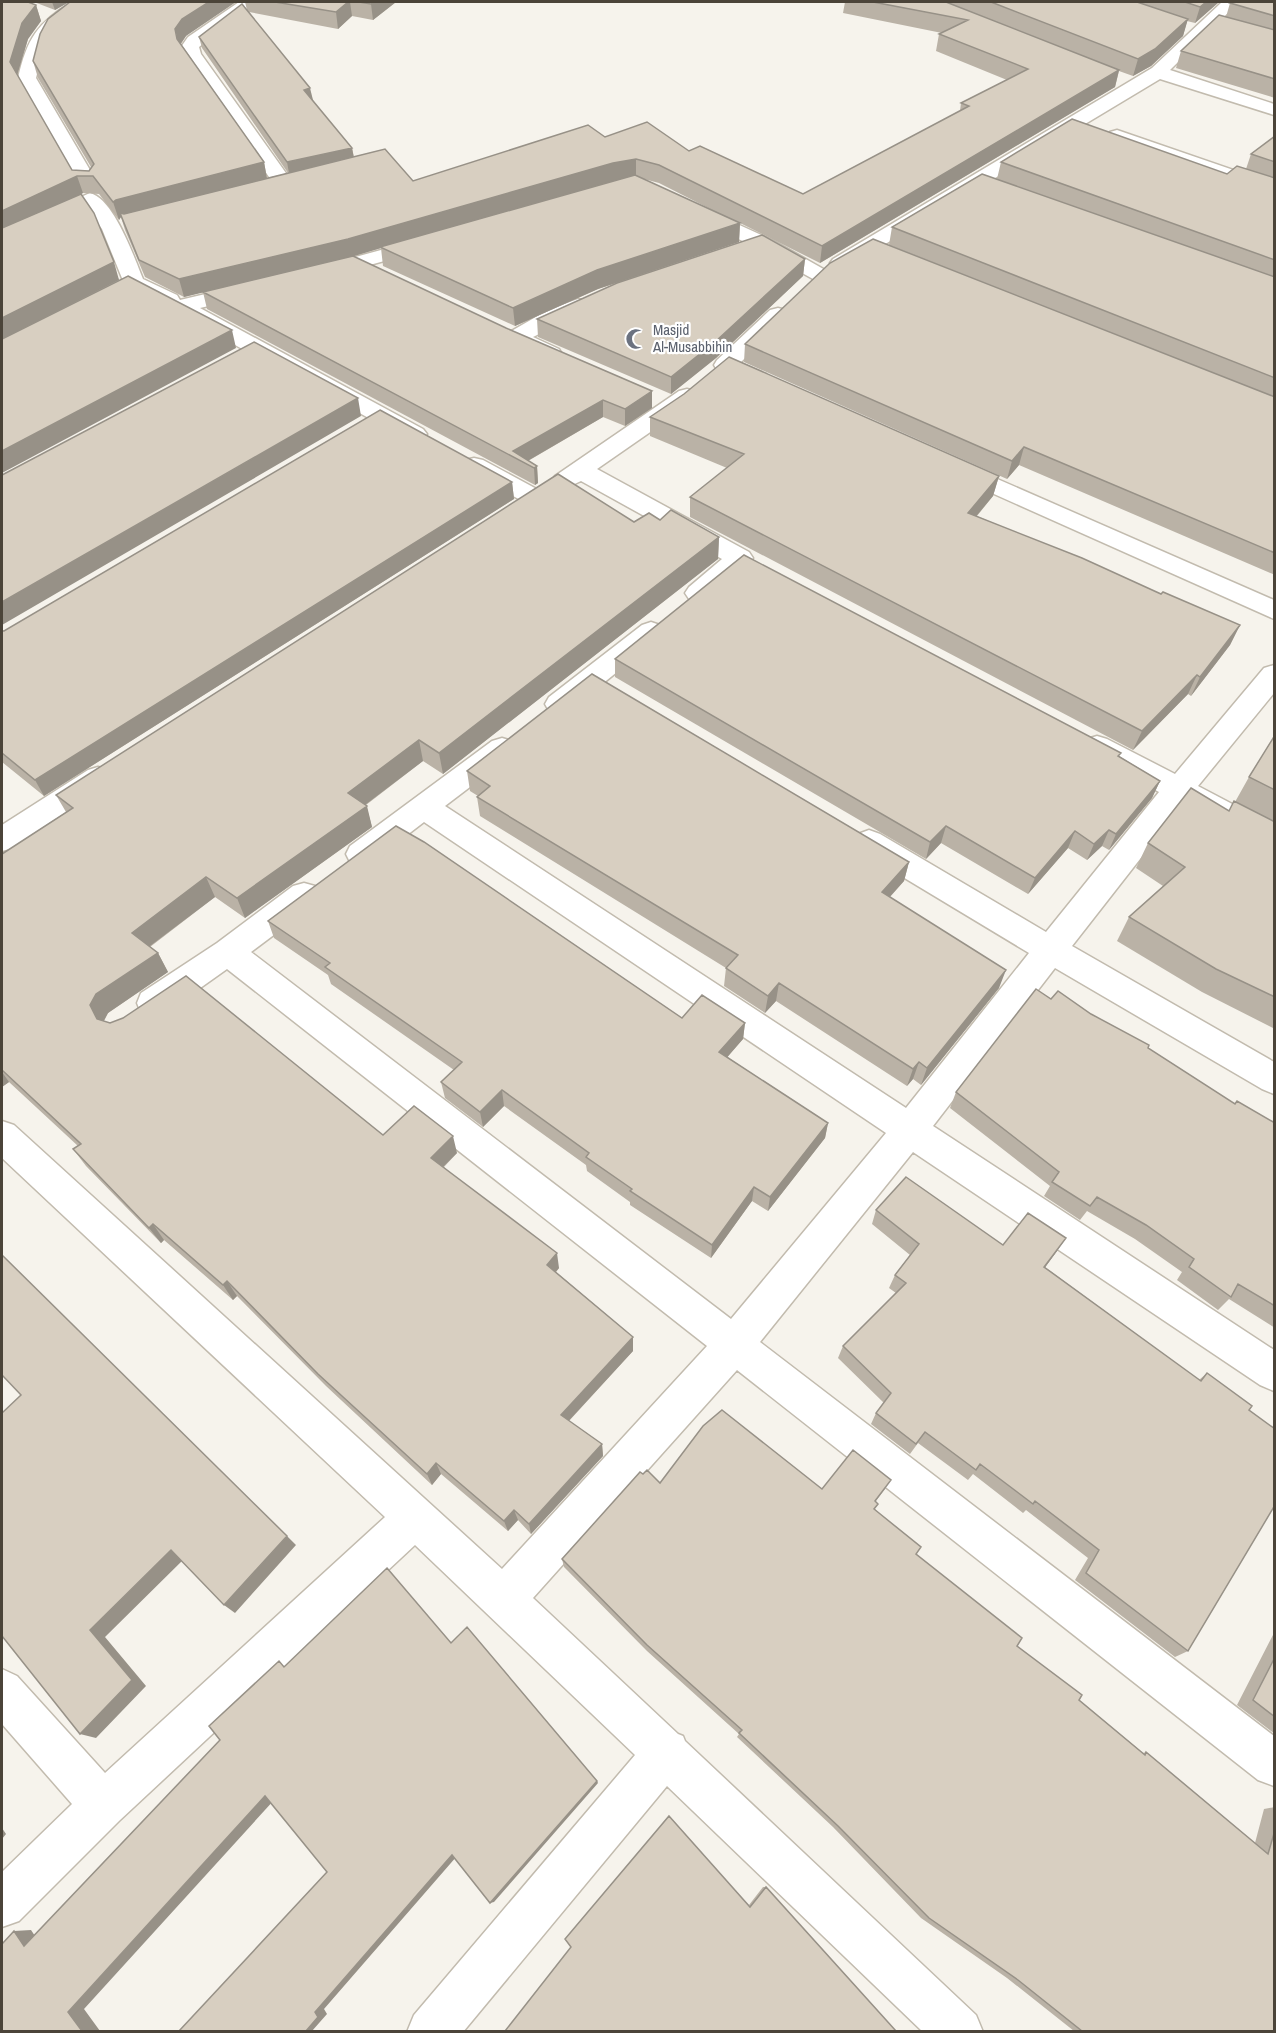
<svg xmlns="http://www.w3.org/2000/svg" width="1276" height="2033" viewBox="0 0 1276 2033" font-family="'Archivo Narrow',sans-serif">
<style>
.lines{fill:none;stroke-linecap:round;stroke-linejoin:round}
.minor-casing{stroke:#c2bbae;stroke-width:3}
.minor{fill:#fff;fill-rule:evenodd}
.wall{fill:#bab2a6;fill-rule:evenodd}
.shaded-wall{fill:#979187}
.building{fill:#d8cfc1;stroke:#979187;stroke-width:1.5}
.labels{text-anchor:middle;stroke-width:4.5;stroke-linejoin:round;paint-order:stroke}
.far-worship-label{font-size:15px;fill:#5b616d;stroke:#fff;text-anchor:start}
</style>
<rect width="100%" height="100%" fill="#f6f3ec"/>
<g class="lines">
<g class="minor-casing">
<path id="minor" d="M72,2H91L51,34L43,50L36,78L97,182L94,186H80L77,182L18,78C27,39 37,23 72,2Z
M239,2H257L199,47L201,54L293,183L290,187H276L183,54L181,47L188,37Z
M1222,2H1239L1170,70L1274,104V115L1160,79L847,267L840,269L833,267L830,263L833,259L1152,68Z
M1117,130L1274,184V196L1110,140L1108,136L1110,132Z
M90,193C114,199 134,257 143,279L177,295L180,300L248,284L256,285L259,290L256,295L200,308L423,429L427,434L423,439L415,441L407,439L173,311L170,306L161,305L126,288L102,229L87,208L2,246V232Z
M700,207L772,240L827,271L831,275L827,279L820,281L813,279L757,248L693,217L690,213L693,209Z
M425,238L432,240L435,244L432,248L322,278L315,276L311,272L315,268Z
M578,299L586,301L589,306C585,311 543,332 533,337L559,349L562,354L559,359C542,363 524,350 508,343L505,338L508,333L548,310Z
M778,308L786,310L789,315L740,363L766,374L769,379L766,384C750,388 732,376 717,370L714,365L717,360L770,310Z
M687,389L695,391L699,396L695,401L597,469L749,552L753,558L749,564C733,578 712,606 689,599L685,593L689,587L722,559L581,481L564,489L555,486L552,481L555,476L679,391Z
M474,458L483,460L544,493L547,498L544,503L535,506L526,503L465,470L462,465L465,460Z
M956,461L1274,600V619L947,473L944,468L947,463Z
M651,622L660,625L664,631L660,637L569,711L559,714L549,711L545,704L549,697L642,625Z
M1274,665V693L1198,786L1274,826V850L1263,847L1183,804L1072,946L1274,1062V1094L1262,1089L1055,968L933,1126L1274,1350V1391L1260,1385L913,1152L760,1342L1274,1736V1786L1258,1780L737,1370L533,1598L678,1734L683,1736L685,1741L976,2015L983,2032H923L667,1786L463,2032H407L414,2015L635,1755L415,1545L119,1821L19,1921L2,1927V1872L72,1804L2,1724V1669L17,1676L105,1773L385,1517L2,1158V1121L14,1125L502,1569L707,1346L227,969L165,1013L153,1017L141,1013L137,1003L141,993L217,943L293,886L304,883L315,886L320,895L315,904L251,952L731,1319L886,1133L424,822L372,862L361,866L350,862L346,854L350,846L492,741L502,738L512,741L516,748L512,755L445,806L906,1108L1029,953L858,850L854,842L858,834L869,830L880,834L1046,932L1159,792L1087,753L1083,746L1087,739L1097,736L1107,739L1175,774L1264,668Z
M98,767L108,770L113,778L108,786L13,848L2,851V825L88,770Z"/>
</g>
<use href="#minor" class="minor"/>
</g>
<path class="wall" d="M2,2L36,5L41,21L28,39L17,75L72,170L89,171L91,167L38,78L33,61L186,36L181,44L264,162L267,178L288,173L202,48L199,37L247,10L245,2H396L373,20L352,16L338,29L249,12L312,100L352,148L354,157L413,181L605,137L689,151L803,194L960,111L961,103L1007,80L936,51L939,34L942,33L843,13L845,2H1219L1195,23L1187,21L1183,36L1151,66L1133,76L1119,71L1115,87L820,263L740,223L739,242L598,289L515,326L383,266L381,248L353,256L652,408L625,426L603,417L528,461L537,466L538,483L535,485L207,309L203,292L184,297L145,277L125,230L121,217L119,220L99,194L83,193L81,194L119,280L2,339ZM644,179L659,183L726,217Z
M34,2H69L55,10Z
M1275,2V98L1176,68L1181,51L1226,17L1230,3Z
M1275,136V575L1019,465L1007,479L744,362L745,344L972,278L889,245L892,227L997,179L1001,162L1227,174L1246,169L1251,154Z
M805,259L803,276L716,358L671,394L538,337L537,319Z
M650,417L999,476L993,496L977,516L1161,594L1240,625L1230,645L1191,696L1188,694L1133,750L690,517V497L727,468L650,436Z
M512,482L514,499L44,796L2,762V631Z
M660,520L719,537L718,559L443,774L423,761L366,805L372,827L245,918L215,897L150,947L158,953L168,972L108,1013L104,1021L383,1135L457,1153L444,1167L559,1268L556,1272L633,1337V1351L569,1421L602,1444L603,1456L531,1534L518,1520L508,1531L441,1474L432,1485L326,1386L237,1296L233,1300L164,1240L161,1243L86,1166L73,1149L78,1146L9,1082L2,1087V854L66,812L56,795L634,522Z
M615,659L1121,753L1119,756L1160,781L1152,798L1109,850L1102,846L1087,860L1068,848L1028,894L941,843L926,859L615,677Z
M1275,735V1029L1202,992L1117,941L1129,917L1163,886L1136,868L1148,843L1229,811L1235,802L1249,777Z
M467,771L909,862L904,881L890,897L999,988L921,1085L913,1079L907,1086L776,1001L765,1013L724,986L726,968L480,816L477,797L478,796L470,791Z
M268,921L682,1018L745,1023L743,1039L727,1057L828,1123L825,1138L768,1211L752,1201L711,1258L630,1205V1202L587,1171L586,1165L504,1106L483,1127L445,1098L441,1082L454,1070L331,984L328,975L274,938Z
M1051,999L1091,1014L1148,1048L1235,1104L1275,1123V1328L1229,1299L1218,1310L1177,1280L1182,1272L1135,1239L1087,1211L1080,1220L1044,1196L1050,1186L950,1108L956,1092Z
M876,1210L1003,1245L1057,1251L1045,1267L1199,1380L1207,1373L1249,1410L1188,1651L1175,1657L1075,1580L1088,1558L1026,1510L1023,1513L973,1474L968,1480L918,1443L910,1454L871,1424L876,1413L884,1403L838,1358L843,1346L896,1293L889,1288L895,1275L910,1255L872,1224Z
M660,1483L822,1489H885L875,1502V1509L916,1554L1017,1646L1079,1700L1143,1753L1146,1752L1255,1843L1264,1809L1275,1807V2031H1074L1007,1978L921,1918L833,1827L737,1737L739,1734L647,1651L564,1567L562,1559Z
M1275,1631V1734L1237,1705Z
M763,1887H766L896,2031L749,1905Z"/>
<path class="shaded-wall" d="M52,2H69L55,10Z
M209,2H236L186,36L179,46L175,29L182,19Z
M348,2H350L352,16L338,29L336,12Z
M374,2H396L373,20L371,4Z
M1206,2H1219L1195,23L1200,7Z
M36,5L41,21L28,39L16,79L10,62L22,23Z
M1188,19L1183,36L1151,66L1133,76L1138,59Z
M1119,70L1115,87L820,263L822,246Z
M310,88L313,100L306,101L304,90Z
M352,148L354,159L289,173L287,162Z
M636,159V177L380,247L381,248L351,257L184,297L179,279L613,163Z
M264,162L267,179L121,217L119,220L113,202L116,200Z
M77,176L83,193L2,231V211Z
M740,223L739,242L598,289L515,326L513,308L597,270Z
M805,259L803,276L716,358L671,394V377Z
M114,262L119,280L2,339V318Z
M232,330L236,348L2,473V451Z
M652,391V408L625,426V409Z
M358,398L361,416L2,625V602Z
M603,400V417L524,463L513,451Z
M1024,447L1019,465L1007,479L1012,461Z
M537,466L538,483L535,485L534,468Z
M999,476L993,496L963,532L968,513Z
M512,482L514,499L44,796L35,780Z
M719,537L718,559L443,774L439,753Z
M1240,625L1230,645L1191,696L1200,677Z
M1197,675L1188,694L1133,750L1142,731Z
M419,740L423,761L353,814L348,793Z
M1160,781L1152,798L1109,850L1116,834Z
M367,806L372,827L245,918L237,898Z
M946,826L941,843L926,859L930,842Z
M1109,830L1102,846L1087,860L1094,844Z
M1075,831L1068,848L1028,894L1035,878Z
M909,862L904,881L877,911L882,892Z
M206,877L215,897L142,952L132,933Z
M158,953L168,972L108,1013L102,1024L97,1019L90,1005L96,994Z
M1006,970L999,988L921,1085L927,1068Z
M779,983L776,1001L765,1013L768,996Z
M745,1023L743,1039L718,1068L719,1052Z
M919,1062L913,1079L907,1086L913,1069Z
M2,1072L9,1082L2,1087Z
M502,1090L504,1106L483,1127L480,1112Z
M828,1123L825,1138L768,1211L770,1197Z
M453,1136L457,1153L436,1174L431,1158Z
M754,1187L752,1201L711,1258L712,1245Z
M153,1224L164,1240L161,1243L149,1228Z
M1066,1238L1057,1251L1036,1280L1044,1267Z
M557,1253L559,1268L549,1280L547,1265Z
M227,1281L237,1296L233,1300L223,1285Z
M633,1337V1351L563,1427L561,1415Z
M602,1444L603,1456L531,1534L529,1524Z
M436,1463L441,1474L432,1485L427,1474Z
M514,1510L518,1520L508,1531L504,1521Z
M287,1536L296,1545L235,1613L224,1605Z
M171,1550L184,1559L105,1637L146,1686L96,1738L80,1734L90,1630Z
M597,1781L598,1783L494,1902L490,1903Z
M265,1796L275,1799L84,2009L100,2031H82L68,2012Z
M2,1828L6,1834L2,1839Z
M452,1855L457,1856L324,2009L327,2014L312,2031H306L315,2012Z
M31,1930L41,1945L24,1946L14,1931Z"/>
<path class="building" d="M2,2H28L36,5L22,23L10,62L72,170L89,171L94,164L33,61L40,34L48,19L70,2H209L182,19L175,29L177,39L264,162L116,200L113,202L93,176H77L2,211Z
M275,2H348L336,12Z
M359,2H374L371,4Z
M873,2H946L1119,70L822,246L659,165L636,159L613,163L348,239L179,279L139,260L120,213L124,214L385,149L413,181L588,125L605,137L647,122L689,151L700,146L803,194L969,106L961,103L1028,69L939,34L968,20Z
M991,2H1137L1188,19L1155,49L1138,59Z
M1185,2H1206L1200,7Z
M1232,2H1275V16L1230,3Z
M242,4L310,88L304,90L352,148L287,162L199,37Z
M1219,15L1275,30V79L1181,51Z
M1072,119L1227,174L1237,166L1275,178V260L1001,162Z
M1275,136V162L1251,154Z
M982,174L1275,277V378L892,227Z
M635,175L740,223L597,270L513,308L380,247Z
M81,194L94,213L114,262L2,318V228Z
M762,235L805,259L716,341L671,377L537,319L617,283Z
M873,239L1275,397V553L1024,447L1012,461L745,344L830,263Z
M353,256L506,328L652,391L625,409L603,400L513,451L537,466L534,468L203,292Z
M128,276L232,330L2,451V339Z
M254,342L358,398L2,602V475Z
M729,357L999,476L968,513L1082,558L1161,594L1163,592L1240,625L1200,677L1197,675L1142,731L690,497L744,454L650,417L684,394Z
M380,410L512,482L35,780L2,753V631H4Z
M558,474L634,522L649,513L660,520L671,510L719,537L439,753L419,740L348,793L367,806L237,898L206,877L132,933L158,953L96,994L90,1005L97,1019L110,1023L123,1018L186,976L383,1135L414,1106L453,1136L431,1158L557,1253L547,1265L633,1337L561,1415L602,1444L529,1524L514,1510L504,1521L436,1463L427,1474L318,1374L227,1281L223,1285L153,1224L149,1228L73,1149L81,1144L2,1070V854L73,808L56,795Z
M744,555L1121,753L1118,756L1160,781L1116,834L1109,830L1094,844L1075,831L1035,878L946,826L930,842L615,659Z
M592,674L909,862L882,892L1006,970L927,1068L919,1062L913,1069L779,983L768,996L726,968L738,955L477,797L490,786L467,771Z
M1275,735V790L1249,777Z
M1191,788L1229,811L1234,801L1275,822V997L1216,969L1129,917L1185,867L1148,843Z
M396,826L424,842L682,1018L702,995L745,1023L719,1052L828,1123L770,1197L754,1187L712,1245L630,1191L632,1189L586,1157L589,1153L502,1090L480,1112L441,1082L462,1062L325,967L330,963L268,921Z
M1036,989L1051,999L1058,991L1091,1014L1149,1045L1148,1048L1235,1104L1237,1101L1275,1123V1306L1238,1284L1231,1297L1189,1267L1194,1259L1146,1225L1097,1197L1090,1206L1052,1182L1059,1172L956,1092Z
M906,1177L1003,1245L1028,1213L1066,1238L1044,1267L1201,1381L1207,1373L1252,1406L1249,1410L1275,1429V1505L1188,1651L1086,1573L1099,1550L1035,1501L1033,1504L980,1464L976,1470L925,1432L916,1444L876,1413L891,1393L843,1346L906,1283L895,1275L919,1244L876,1210Z
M2,1255L287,1536L224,1605L171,1550L90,1630L132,1680L80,1734L2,1636V1413L21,1395L2,1375Z
M722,1410L822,1489L853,1450L891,1480L875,1501L878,1504L874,1509L921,1547L916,1554L1022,1638L1017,1646L1082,1695L1079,1700L1145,1755L1146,1752L1268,1854L1275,1830V2031H1082L1018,1980L929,1918L838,1826L739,1733L742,1730L647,1645L562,1559L640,1472L643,1474L647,1470L660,1483L703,1426Z
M387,1568L451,1643L467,1627L597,1781L490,1903L452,1855L315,2012L318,2017L306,2031H179L327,1872L265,1796L68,2012L82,2031H2V1944L14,1931L24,1946L220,1740L209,1726L279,1661L284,1667Z
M1275,1657V1717L1253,1700Z
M669,1816L750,1907L766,1887L896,2031H505L571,1947L565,1939Z"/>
<defs>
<g id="mosque-bare" transform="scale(1.62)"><path d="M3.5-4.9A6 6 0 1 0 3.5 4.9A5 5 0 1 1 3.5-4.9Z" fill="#6b7280" stroke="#fff" stroke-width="2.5" paint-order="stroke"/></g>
</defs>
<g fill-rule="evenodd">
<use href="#mosque-bare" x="636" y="339"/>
</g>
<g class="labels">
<g class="far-worship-label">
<text x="653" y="335">Masjid<tspan x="653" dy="17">Al-Musabbihin</tspan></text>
</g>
</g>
<rect width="1276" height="2033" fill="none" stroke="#4b4439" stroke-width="6"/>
</svg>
